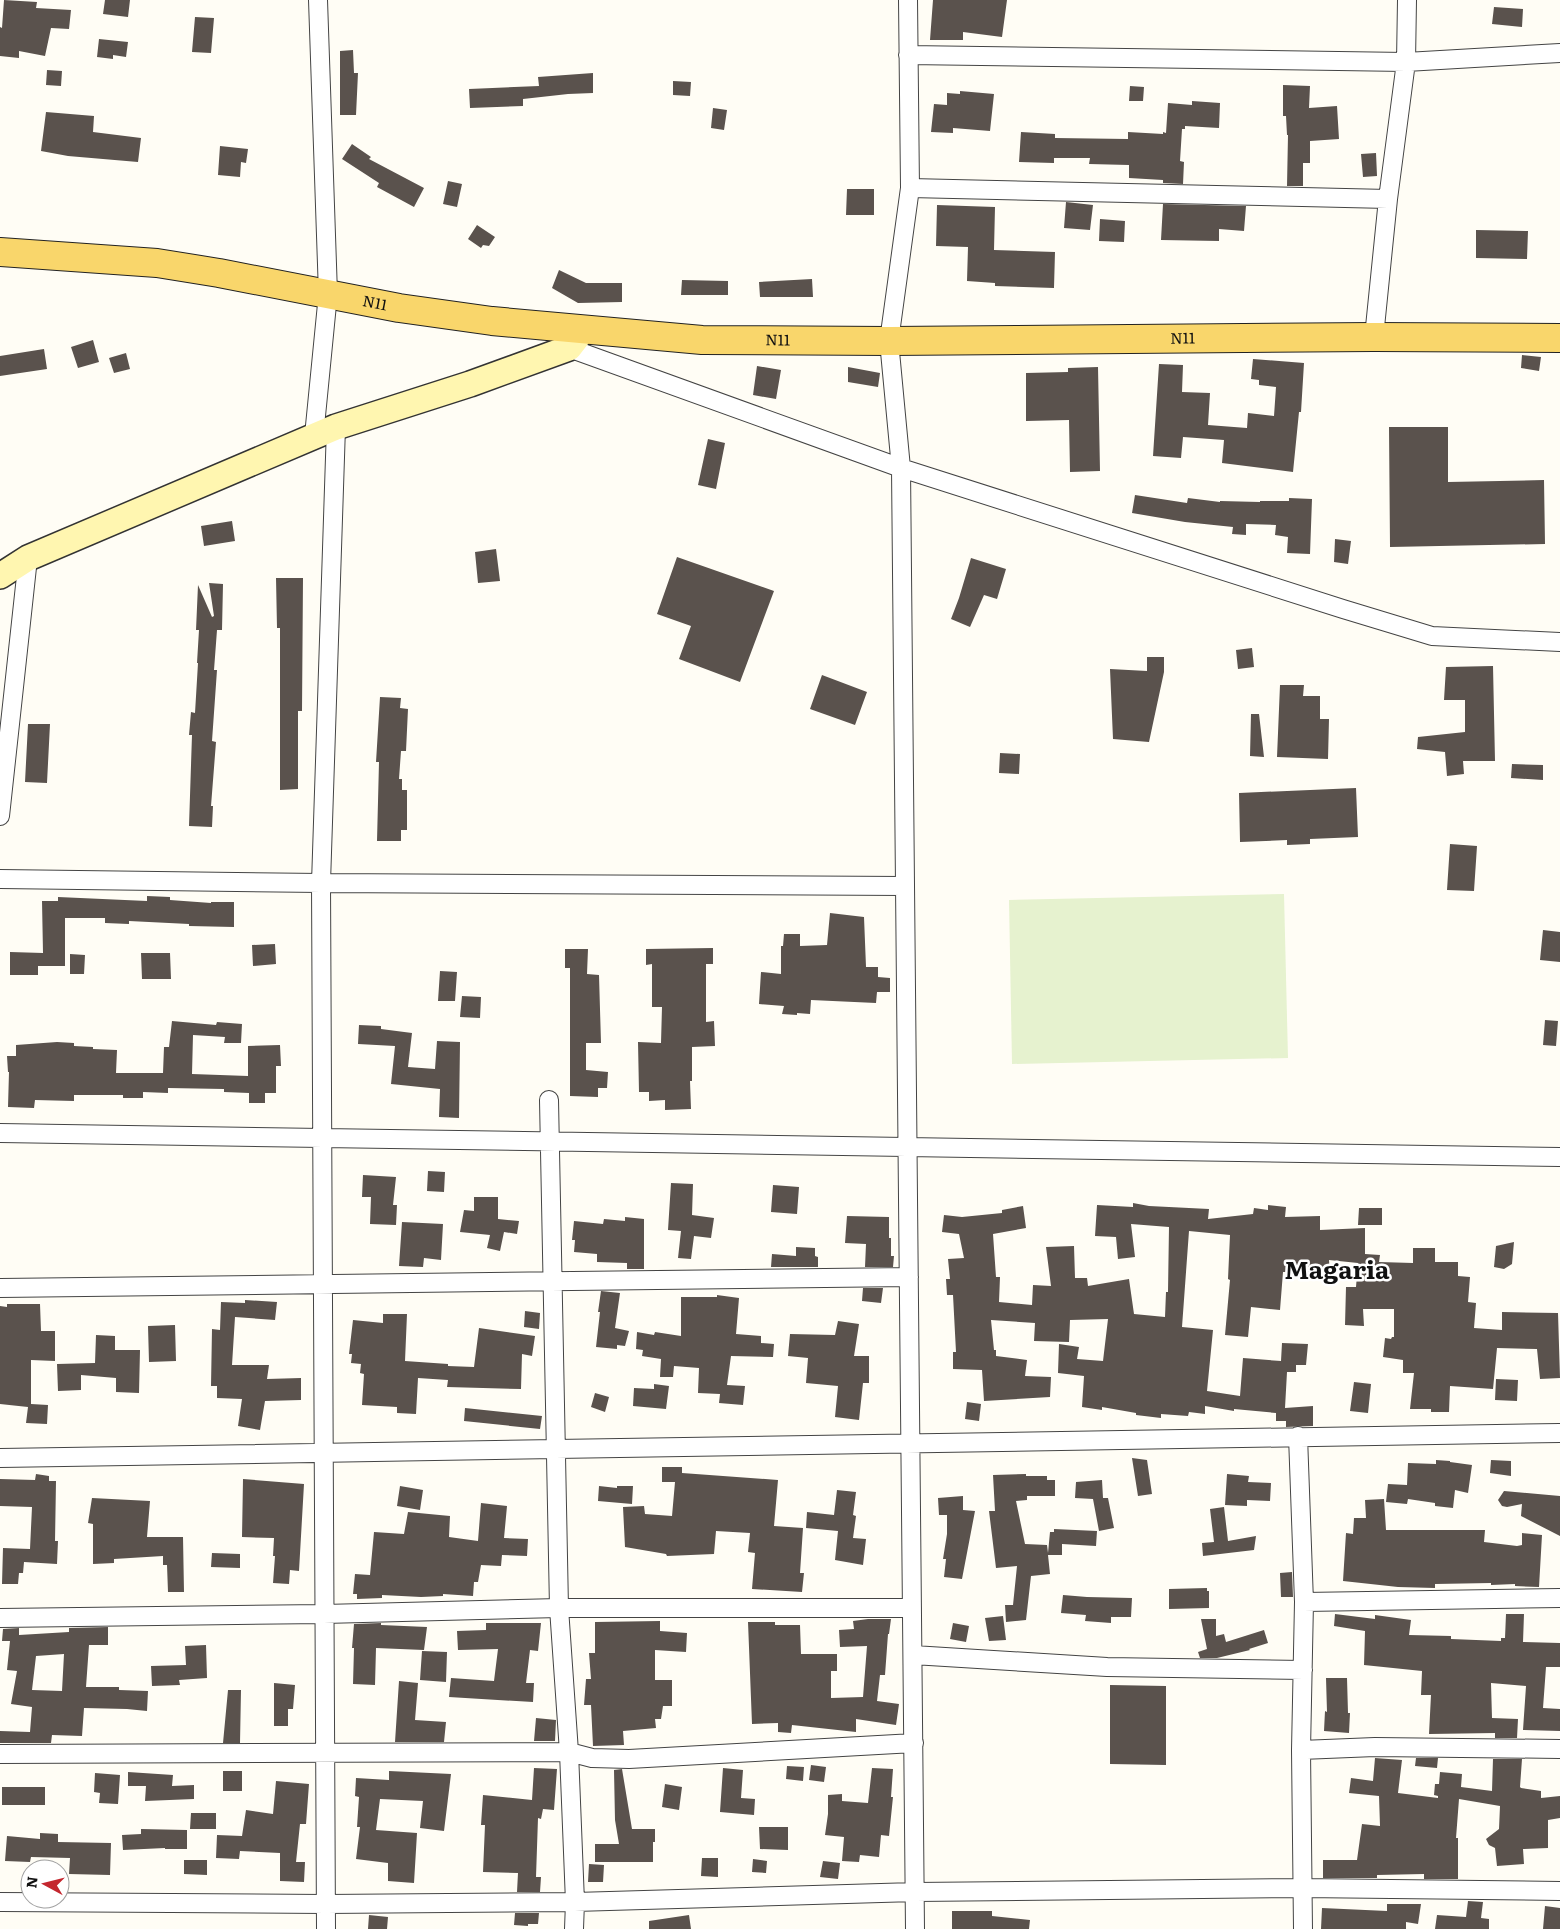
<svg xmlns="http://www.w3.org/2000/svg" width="1560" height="1929" viewBox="0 0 1560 1929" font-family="Literata,serif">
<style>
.pitch{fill:#e6f2cf}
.building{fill:#5a524d;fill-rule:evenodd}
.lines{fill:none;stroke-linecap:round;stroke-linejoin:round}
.minor-casing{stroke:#444;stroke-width:20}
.secondary-casing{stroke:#333;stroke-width:28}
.primary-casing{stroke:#222;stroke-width:30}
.minor{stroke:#fff;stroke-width:18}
.secondary{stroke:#fff6b0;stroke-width:25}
.primary{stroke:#f9d66b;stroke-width:28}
.labels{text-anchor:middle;stroke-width:5;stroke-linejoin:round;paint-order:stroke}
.street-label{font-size:15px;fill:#111;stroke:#fff}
.town-label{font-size:25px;font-weight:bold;fill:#111;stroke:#fff}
</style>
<rect width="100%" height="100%" fill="#fffdf5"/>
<path class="pitch" d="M1284,894L1288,1058L1012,1064L1009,900Z"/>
<path class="building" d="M4,0L37,2L36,8L71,10L69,29L51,28L45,56L19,51V58L0,56V27L2,28Z
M105,0H130L128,17L103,14Z
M933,0H1007L1002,37L963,32V40H930Z
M1494,7L1523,9L1522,27L1492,24Z
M195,17L214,18L211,53L192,52Z
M99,39L128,42L126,57L113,55V59L97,57Z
M353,50L354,73H358L356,115H340V51Z
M47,70L62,71L61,86L46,85Z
M593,73V93L568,94L523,99V106L470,108L469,89L539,86L538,77Z
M673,81L691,82L690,96L673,95Z
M1283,85L1310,86L1309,108L1337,106L1339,139L1310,141V163H1303V186H1287L1288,135H1287L1286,116H1283Z
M1130,86L1144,87L1143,101H1129Z
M960,91L994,94L990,131L953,128V133L931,132L934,104L947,105V93L960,94Z
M1192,101L1220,103L1219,128L1185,126V129H1182L1180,161L1184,162L1183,184L1163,183V180L1129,178V165L1089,164L1090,158H1054V163L1019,162L1021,132L1055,134V138L1128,139V132L1163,134V132L1166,133L1168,103L1192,105Z
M713,108L727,110L724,130L711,128Z
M46,112L94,116L93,132L141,138L138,162L68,156L41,151Z
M352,144L371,157L369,159L424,188L414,207L377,187L379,183L342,159Z
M220,146L248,149L246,163L241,162L240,177L218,175Z
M1376,153L1377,176L1363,177L1361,154Z
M448,181L462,184L457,207L443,204Z
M847,189H874V215H846Z
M1066,202L1093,205L1090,230L1064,228Z
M1163,204L1246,206L1244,231L1219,229V241L1161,240Z
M937,205L995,207L994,250L1055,252L1054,288L995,286V283L967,281L968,247L936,246Z
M1100,219L1125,221L1124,242L1099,241Z
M477,225L495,237L489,246L483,245L481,248L468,239Z
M1476,230L1528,231L1527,259L1476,258Z
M559,270L586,283H622V302L578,303L552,288Z
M812,279L813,297H760L759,282Z
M682,280L728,281V295H681Z
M93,340L99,362L78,368L71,347Z
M44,349L47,369L0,376V356Z
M126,353L130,369L114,373L109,358Z
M1522,355L1541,357L1539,371L1521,368Z
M1253,359L1304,363L1301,412H1299L1293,472L1222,463L1224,440L1183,437L1181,458L1153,456L1159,364L1183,365L1182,392L1210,393L1208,425L1247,428L1248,413L1274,416L1276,387L1259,385V380L1251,379Z
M757,366L781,370L776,399L753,395Z
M848,367L880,373L878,387L848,382Z
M1098,367L1100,471L1070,472L1069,420L1026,421V373L1068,372V368Z
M1389,427H1448V482L1544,480L1545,544L1390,547Z
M708,439L725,443L716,489L698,485Z
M1135,495L1187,503L1188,498L1220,502V501L1260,502V501H1289V498L1312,499L1310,554L1287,553L1288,537L1275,535L1276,525L1246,524V535L1232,534L1233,527L1185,522L1132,513Z
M232,521L235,541L204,546L201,526Z
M1335,539L1351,541L1348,564L1334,562Z
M496,549L500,581L478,583L475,552Z
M677,557L774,591L740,682L679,659L691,626L657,614Z
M971,558L1006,569L997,599L984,595L970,627L951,619L959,598Z
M276,578H303L302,711H298V789L280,790V628H277Z
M209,583L223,584L222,630H217L214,670H217L212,741L216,742L211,806H213L212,827L189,826L192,735H189L191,712L195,713L198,663H197L199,630H196L198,585L212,617L214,616Z
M1252,648L1254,667L1238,669L1236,650Z
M1147,657H1164V672L1149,742L1113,739L1110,669L1147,671Z
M1493,666L1495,761H1463L1464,774L1447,776L1445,752L1417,749L1418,737L1465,732V700H1444L1446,667Z
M822,675L867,692L855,725L810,709Z
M1280,685H1304L1303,696H1320V719H1329L1328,759L1277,757Z
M380,697L401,698L400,708L408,709L406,751H401L399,779H402V790H407V830H401V841H377L379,762H376Z
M1251,714H1259L1264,757L1250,756Z
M28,724H50L47,783L25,782Z
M1000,753L1020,754L1019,774L999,773Z
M1512,764L1543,765V780L1511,778Z
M1356,788L1358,837L1310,839V844L1287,845V840L1240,842L1239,793Z
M1450,844L1477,846L1474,891L1447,890Z
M147,896L170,897V900L211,903V902H234V927L189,926V924L129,921V924L105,923V918H65V966H38V975H10V952L43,953L42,901H58V897L147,901Z
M830,913L864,917L866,967H878V977L890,978V992H877L876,1003L811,1000L810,1014L797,1013V1015L782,1014L784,1006L759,1004L761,972L781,974V946H783L784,934H800V946L827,945Z
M1543,930L1560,932V962L1540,960Z
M275,944L276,964L253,966L252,945Z
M713,948V964H706V1022L714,1021L715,1046L692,1047V1081H690L691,1109L665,1110V1100L649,1101V1092H639L638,1042L661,1043L662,1007H652V964L646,965V949Z
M565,949H588L587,974L599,975L601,1043H586V1070L608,1072L607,1088H598V1097L570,1096V968H565Z
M141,953H170L171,979H142Z
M70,954L85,955L84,974H70Z
M440,971L457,972L455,1001H438Z
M462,996L481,997L480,1018L460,1017Z
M1545,1020L1558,1021L1556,1046L1543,1045Z
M172,1021L216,1025L217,1022L242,1024L241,1043H224L225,1037L193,1035L192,1074L248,1076V1046L280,1045L281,1066H276V1093H265V1103H249V1093L224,1092V1089L168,1088V1093L143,1092V1098H123V1095H74V1101L35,1100L34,1108L8,1107L9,1072H8L7,1056H16V1045L57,1042L74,1043V1046L93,1047V1049L117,1050L116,1073H163L164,1047H169Z
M359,1025L381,1026V1029L412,1033L408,1067L435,1069L437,1041L460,1042L459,1118L439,1117L440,1089L391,1084L395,1046L358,1044Z
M428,1171L445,1172L444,1192L427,1191Z
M363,1175L396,1177L393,1205H397L396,1225L370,1224L371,1197H362Z
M671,1183L693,1184L692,1215L714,1218L711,1238L694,1236L691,1259L678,1258L681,1231L668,1230Z
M773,1185L799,1187L797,1214L771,1212Z
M474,1197H498V1219L519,1221L517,1234L504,1232L500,1251L487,1248L490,1235L460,1232L464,1210L474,1211Z
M1133,1203L1149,1206L1209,1209L1208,1219L1253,1214L1254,1208L1268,1210V1205L1286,1207L1285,1217L1320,1216V1230L1365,1228V1254L1380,1255L1379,1262L1413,1263V1248H1435V1262H1458V1276L1470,1277L1468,1302L1476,1303L1474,1328L1502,1330V1312L1558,1313L1560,1378L1540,1379L1537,1349L1497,1348L1493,1389L1450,1386L1449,1412H1431V1409H1410L1414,1373H1403V1360L1383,1357L1385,1338L1391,1339L1392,1337H1394V1309H1363L1364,1326L1345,1325L1346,1287H1356L1358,1263L1329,1260L1330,1275L1310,1276V1272H1283L1280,1310L1251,1307L1248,1337L1225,1335L1230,1280L1228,1279L1230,1235L1189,1231L1182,1327L1213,1330L1207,1391L1240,1396L1243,1358L1281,1361L1282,1343L1308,1344L1306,1365H1296V1372H1287L1285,1408L1313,1406V1426L1286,1427V1421H1276V1413L1234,1409V1411L1205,1406V1414L1189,1412L1188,1416L1161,1414V1418L1136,1415V1413L1102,1407V1410L1082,1407L1084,1376L1058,1373L1059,1344L1079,1347L1077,1359L1103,1361L1108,1319L1070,1320L1069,1342L1034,1341L1035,1323L991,1320L994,1350H996V1356L1027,1360L1025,1376L1051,1377L1050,1397L984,1401L982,1370L953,1369V1352H956L953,1295H947L946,1279H950L948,1259L964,1258L959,1234L942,1232L944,1215L962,1217L1002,1213V1210L1023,1206L1026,1228L993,1234L996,1277H1000L999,1302L1032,1305L1033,1285L1051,1286L1046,1247L1074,1246L1075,1278H1087L1088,1286L1129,1279L1134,1314L1165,1317L1166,1292H1168L1169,1227L1131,1224L1135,1257L1118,1259L1116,1237L1095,1236L1097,1205L1133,1207Z
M1359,1208H1382V1225H1358Z
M847,1216L889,1217V1238H891V1256H894L893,1267H865L866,1244L845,1243Z
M625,1217L644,1219V1269H627V1263L597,1262V1254L574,1252L575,1240H572L574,1221L603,1224L604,1219L625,1221Z
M402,1222L443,1224L441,1260L424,1258L423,1267L399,1266Z
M1514,1242L1512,1264L1504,1269L1494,1267L1496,1246Z
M796,1247L815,1248V1256L818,1257V1267H771L772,1254L796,1256Z
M863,1288H883L881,1303L862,1301Z
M601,1291L620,1293L615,1328L629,1331L625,1346L617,1345V1349L596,1347L600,1312H598Z
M717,1295L739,1298L736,1334L761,1336V1343L774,1344L773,1357L731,1356L727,1385L745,1386L743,1405L719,1403L720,1394L698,1393L699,1368L674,1366L673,1377H660L661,1359L642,1356L643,1350L636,1349L637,1332L654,1335L655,1332L681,1336V1297H717Z
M245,1300L277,1302L275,1320L235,1317L232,1365H269L267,1379L301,1378V1400L265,1401L260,1430L238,1426L242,1399L217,1398V1386H211L212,1329L220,1330L221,1302L245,1303Z
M7,1304H40L41,1331H55V1361L31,1360V1404L48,1405L47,1424L26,1423L28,1407L0,1404V1306L7,1307Z
M525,1311L540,1313L539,1329L524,1327Z
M383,1314H407L405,1361L448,1364V1366L474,1367L479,1328L535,1336L532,1356L522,1354L521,1389L447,1387L448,1380L418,1378L416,1414L397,1413V1407L362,1405L364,1374L360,1373L361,1364L351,1363L352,1354H349L353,1320L383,1323Z
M838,1321L859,1324L854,1356H869V1383H863L859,1420L835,1417L838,1386L806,1383L808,1358L788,1356L790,1334L835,1335Z
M175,1325L176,1361L149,1362L148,1326Z
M96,1335L115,1336V1350H140L139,1393L116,1392V1378L81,1375V1390L58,1391L57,1364L95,1363Z
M1496,1379L1518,1380L1517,1401L1495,1400Z
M1354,1382L1371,1384L1368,1413L1350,1411Z
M654,1384L669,1386L666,1409L633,1406L634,1388L654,1389Z
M595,1393L609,1397L605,1412L591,1407Z
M967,1402L981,1404L979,1421L965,1419Z
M465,1408L542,1416L540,1429L464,1421Z
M1132,1458L1147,1460L1152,1494L1138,1496Z
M1436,1460L1450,1461V1462L1472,1465L1468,1493L1455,1490L1453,1508L1435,1506V1503L1408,1499L1407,1504L1386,1502L1388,1484L1407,1485L1408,1463L1436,1464Z
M1491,1460L1511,1461V1476L1490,1473Z
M662,1467H682V1473L778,1480L774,1526L803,1528L800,1573H804L802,1592L752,1589L755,1553L748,1552L750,1533L716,1531L714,1554L667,1556L666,1554L625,1547L623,1507L644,1506L645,1514L672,1516L675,1482H662Z
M36,1474L49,1476V1481H56L55,1541H58L57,1564L24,1562L23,1573H19L18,1584H2L3,1548L30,1549L32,1507L0,1506V1479L35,1480Z
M1026,1474V1476H1047V1480H1055V1496H1027V1500L1016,1501L1025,1544L1047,1545L1048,1553L1050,1532H1054V1529L1097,1531L1096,1546L1062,1544V1555H1048L1050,1574L1031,1576L1026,1620L1006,1622L1005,1605H1013L1017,1566L996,1568L989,1511H995L993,1475Z
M1227,1474L1249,1476L1248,1482L1271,1483L1270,1501L1247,1500V1506L1225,1505Z
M243,1479L304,1484L299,1571L290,1570L289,1584L273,1583L275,1556H273L274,1538L242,1537Z
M1102,1480L1103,1498H1108L1114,1528L1099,1531L1093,1499L1075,1498L1076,1482Z
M400,1486L423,1490L420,1510L397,1506Z
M599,1486L617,1488V1486H633L632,1504L598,1501Z
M837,1490L856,1492L853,1515L856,1516L853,1538L866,1539L863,1565L835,1560L838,1531L806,1528L807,1512L834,1515Z
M1504,1491L1560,1496V1536L1521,1516L1522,1504L1507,1507L1502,1506L1498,1500Z
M963,1496V1510L975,1511L962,1579L944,1577L946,1559H943L947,1534V1515H939L938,1498Z
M92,1498L150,1501L147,1537H183L184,1592H168L167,1565H163V1556L114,1559V1563L93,1564V1524L88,1523Z
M1384,1499L1386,1530H1485L1484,1542L1517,1546L1522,1545V1533L1542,1535L1539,1587L1515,1586V1584L1491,1585V1583L1435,1584V1588L1398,1587L1343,1581L1346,1533L1353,1534L1354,1518H1366L1365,1500Z
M481,1503L507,1506L504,1538L528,1539L527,1556L502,1555L501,1566L481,1565L478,1582H474L473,1596L443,1594V1596L421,1597L382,1595V1598L357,1599V1594H353L355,1574L370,1575L374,1532L404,1534L408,1512L450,1516L449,1537L478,1541Z
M1224,1507L1228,1541L1256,1536L1254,1550L1203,1556L1202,1543L1214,1542L1210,1509Z
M212,1553L240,1554V1568L211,1567Z
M1292,1572L1293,1597H1281L1280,1573Z
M1207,1588V1591H1209V1608L1169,1609V1589Z
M1063,1595L1087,1597L1132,1598L1131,1617H1111V1623L1085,1621L1086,1615L1061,1613Z
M1335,1614L1375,1619V1615L1411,1620L1409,1635L1451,1636V1639L1501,1641V1638H1505L1506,1614H1524L1523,1642L1560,1643V1667H1546L1543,1708L1560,1709V1731L1523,1730L1526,1686L1491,1683L1492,1718L1518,1719L1517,1738H1495V1733L1429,1734L1431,1695H1421L1422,1671L1364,1665L1365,1631L1334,1626Z
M1003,1616L1006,1640L989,1641L985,1618Z
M868,1619H891L889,1634H888L885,1675H880L877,1701L899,1704L896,1725L856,1719V1732L792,1725L791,1733L778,1732V1723L752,1724L748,1622H775V1625H800L801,1654H837V1671H831V1698L863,1697L867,1646L840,1647L839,1630L854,1629L853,1621Z
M1201,1619H1216V1636L1224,1634L1226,1642L1264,1630L1268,1643L1249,1649L1250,1650L1217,1658H1200L1198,1652L1207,1649Z
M660,1621V1631L687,1633L686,1652L655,1650V1680H672V1706H663L661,1719H655L656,1728L623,1731L624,1745L593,1746L591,1705H584L586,1679H591L589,1653H595V1622Z
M381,1623V1625L427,1627L424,1650L376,1648L375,1685L353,1684L354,1648H352L354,1624Z
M486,1623H541L538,1651L530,1650L526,1683H534L533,1702L449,1697L451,1678L494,1681L498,1649L458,1650L457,1631L486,1630Z
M953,1623L969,1626L966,1642L950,1639Z
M108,1627V1645H89L86,1687H119V1690L148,1691L147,1711L127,1709L84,1708L82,1736L52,1735L51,1743H0V1731L30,1732L32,1707L11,1704L17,1671L7,1670L10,1641H2L3,1629L19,1628V1635L69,1632V1628ZM64,1654L62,1691L32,1690L36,1656Z
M206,1645L207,1678L179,1680L180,1685L152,1686L151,1666L186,1665L185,1646Z
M422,1651L447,1652L446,1682L420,1680Z
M1326,1678H1347L1348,1713H1350L1349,1733L1324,1731L1325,1711L1327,1712Z
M399,1681L418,1683L415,1720L446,1722L444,1742H395Z
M274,1683L295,1685L293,1709H288V1726H274Z
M1110,1685L1166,1686V1765L1110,1764Z
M228,1690H241L240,1743H223Z
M536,1718L556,1720L555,1741H534Z
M1375,1758L1402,1760L1398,1793L1438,1798V1796L1434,1795L1435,1784H1439L1440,1772L1462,1774L1461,1787L1492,1791L1493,1759H1522L1520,1787L1521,1788L1541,1791V1798L1560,1796V1818L1548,1820V1848L1523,1849L1524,1864L1497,1866L1495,1848L1489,1845L1486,1839L1499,1829L1500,1806L1459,1799L1456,1838H1458V1879H1424V1874L1377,1875V1878H1323V1860H1357L1362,1824L1380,1826L1379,1796L1349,1793L1351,1778L1373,1781Z
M1416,1758H1438L1437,1768L1415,1766Z
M811,1765L826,1767L824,1782L809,1780Z
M787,1766L804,1767L803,1781L786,1779Z
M534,1768L557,1769L554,1810L543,1809L541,1819L538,1818L536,1877H541L540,1892H517L518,1873L483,1872L485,1825H481L483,1795L532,1800Z
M723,1768L743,1770L741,1798L755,1799L754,1815L720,1812Z
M872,1768L893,1769L891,1797H893L889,1836L881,1835L879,1857L860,1855L859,1862L842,1861L844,1837L825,1835L828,1814V1795L842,1794V1801L868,1803Z
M622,1769L632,1829H655V1842H653V1862H595V1844H619L615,1820L614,1770Z
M223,1771H242V1791H223Z
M389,1771L451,1774L444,1831L420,1828L423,1801L380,1799L376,1830L417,1833L414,1883L388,1881V1863L356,1859L360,1827H357L359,1797L355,1796L356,1778L389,1780Z
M128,1772L173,1775L172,1786L194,1785V1799L145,1801L146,1786H128Z
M95,1773L120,1775L118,1804L99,1803L100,1793L94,1792Z
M276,1781L309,1784L306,1824H300L296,1862H305L304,1882L280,1881V1853L240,1851L239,1859L216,1858L217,1835L242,1836L246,1810L273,1814Z
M665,1784L682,1787L679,1810L662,1807Z
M2,1787H45V1805H2Z
M191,1813H216V1829H190Z
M759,1827H788V1850L760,1849Z
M141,1829L187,1830V1849H165V1848L123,1850L122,1835L141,1834Z
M40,1833L58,1834V1842L111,1843L110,1875L69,1874L70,1858L31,1857L30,1862L5,1861L7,1836L40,1839Z
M702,1858H718V1877L701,1876Z
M753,1859L767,1861L766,1873L752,1872Z
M184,1860H207V1875L184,1874Z
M823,1861L840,1863L838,1879L820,1877Z
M589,1864L604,1865L603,1882H588Z
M1468,1901L1483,1902L1481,1918L1489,1919V1929H1435L1437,1915L1466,1917Z
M1387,1904H1421L1418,1924L1406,1922V1929H1321L1322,1908L1387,1911Z
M1545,1906L1560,1908V1929H1543Z
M952,1911H992V1916L1030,1920L1029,1929H952Z
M515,1913H539L538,1924H528V1926L514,1925Z
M369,1915L388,1917L387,1929H368Z
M689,1915L691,1929H649V1921Z"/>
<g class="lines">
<g class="minor-casing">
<path id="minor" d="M908,0L910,188L889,341L901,468L915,1929
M908,55L1406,62L1560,53
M910,188L1388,199
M1374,337L1388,199L1406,62L1407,0
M569,348L901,468L1343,609L1432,636L1560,642
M314,436L328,294L318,0
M0,816L28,558
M0,879L321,883L905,886
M549,1100L559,1608L569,1752L575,1902L574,1929
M0,1133L1560,1157
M0,1288L909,1277
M1298,1436L1304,1602L1301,1750L1303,1929
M0,1458L1560,1433
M1304,1602L1560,1598
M0,1618L324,1614L559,1608H912
M913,1655L1107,1667L1303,1670
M1301,1750L1375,1747L1560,1749
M0,1754L569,1752L592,1758L629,1759L914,1743
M0,1902L326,1904L575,1902L915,1892L1302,1888L1560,1891
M326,1929L321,883L336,427"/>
</g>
<g class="secondary-casing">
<path id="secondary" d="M0,576L28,558L336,427L470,384L569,348L583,330"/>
</g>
<g class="primary-casing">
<g id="primary">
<path id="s1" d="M0,252L157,263L219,273L399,308L492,321L702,340L889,341L1374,337L1560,338"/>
</g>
</g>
<use href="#minor" class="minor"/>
<use href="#secondary" class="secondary"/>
<use href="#primary" class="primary"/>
</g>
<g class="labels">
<g class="street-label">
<text dy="5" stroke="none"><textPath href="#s1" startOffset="379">N11</textPath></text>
<text dy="5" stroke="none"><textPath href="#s1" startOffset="1189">N11</textPath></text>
<text dy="5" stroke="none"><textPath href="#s1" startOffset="784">N11</textPath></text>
</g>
<g class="town-label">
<text x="1337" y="1279">Magaria</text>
</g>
</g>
<g transform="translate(45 1884) rotate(277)"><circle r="24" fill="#ffffff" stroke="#a0a0a0"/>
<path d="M0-4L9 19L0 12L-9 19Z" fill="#c4262e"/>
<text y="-8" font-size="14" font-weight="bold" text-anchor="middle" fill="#111111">N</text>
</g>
</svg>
